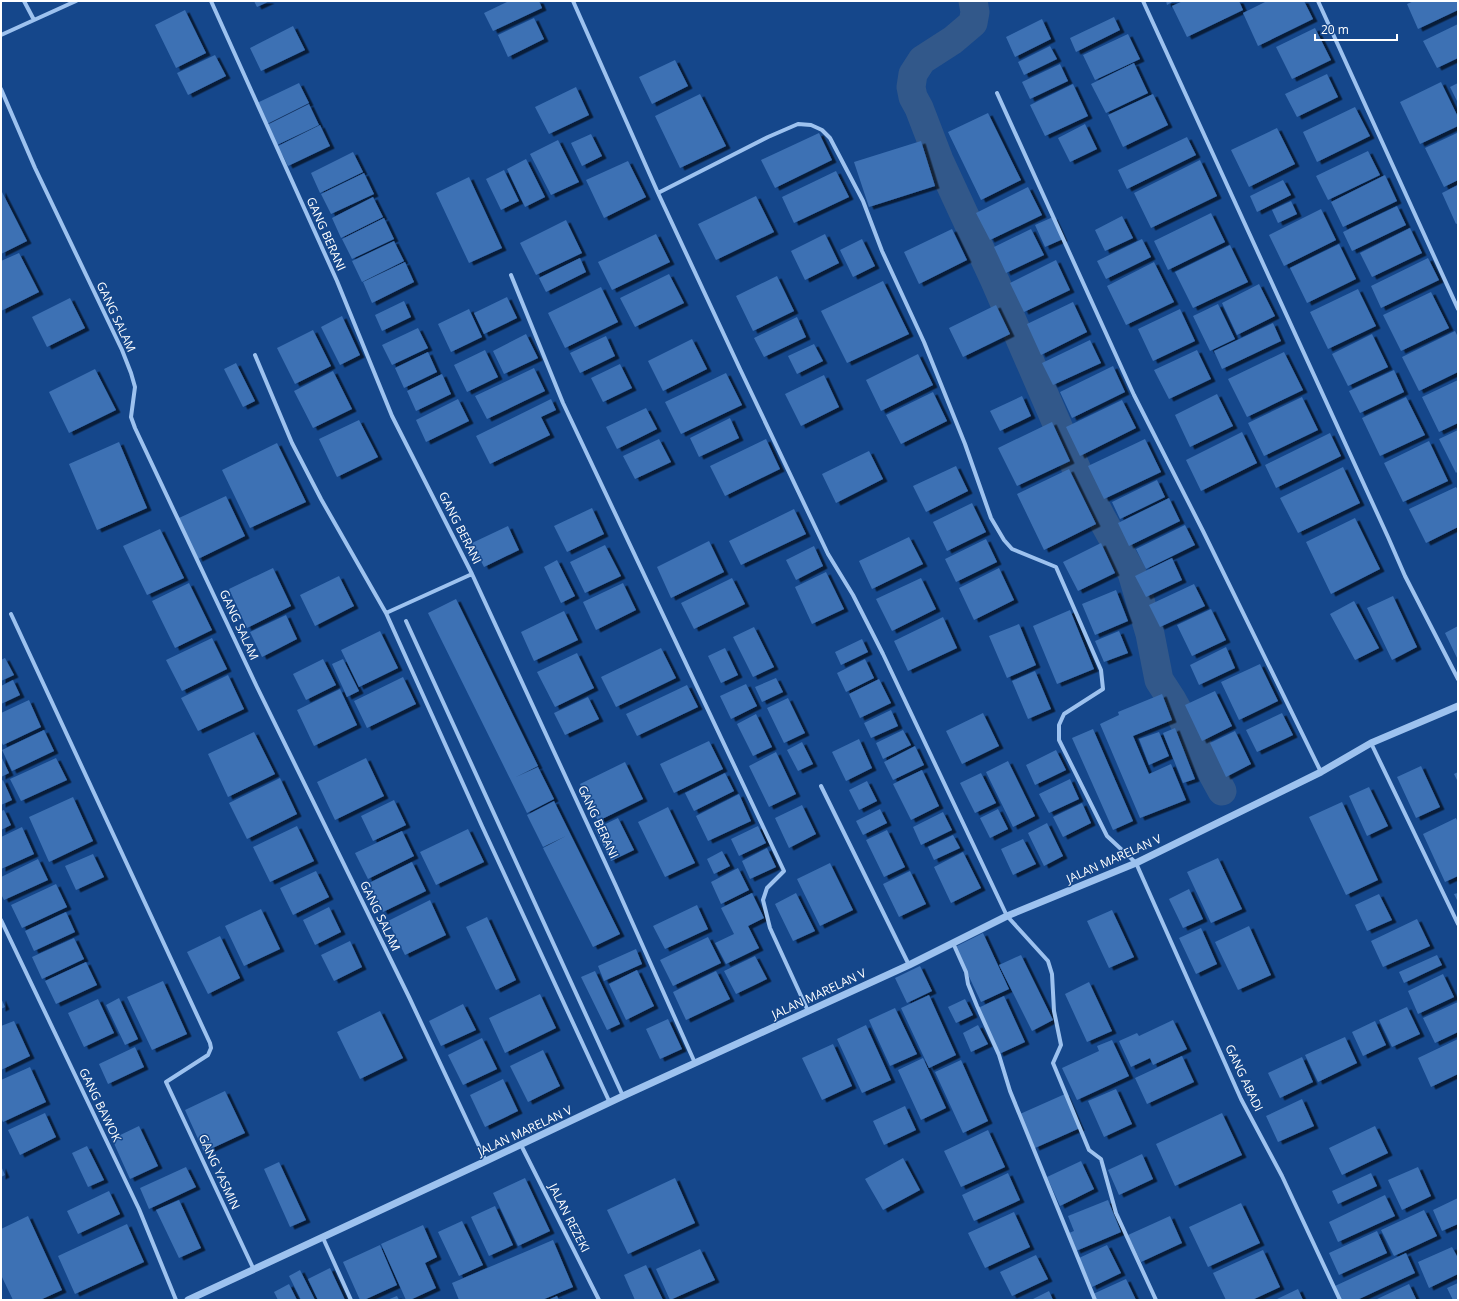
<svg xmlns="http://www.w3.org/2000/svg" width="1459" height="1301" viewBox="0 0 1459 1301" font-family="'Open Sans',sans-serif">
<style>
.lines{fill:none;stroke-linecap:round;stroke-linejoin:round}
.canal{stroke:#32588a;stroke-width:29}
.building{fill:#3d71b4;filter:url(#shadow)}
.minor{stroke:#9dc2ef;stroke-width:4}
.tertiary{stroke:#9dc2ef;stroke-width:7}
.labels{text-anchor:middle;stroke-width:3;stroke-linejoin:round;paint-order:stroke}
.street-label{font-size:12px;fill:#fff;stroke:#15478b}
</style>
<defs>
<filter id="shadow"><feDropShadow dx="4.5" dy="2.5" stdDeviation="0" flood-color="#0009"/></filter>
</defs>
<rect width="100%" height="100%" fill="#15478b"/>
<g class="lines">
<path class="canal" d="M973,1L975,12L973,23L953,40L922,60L913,74L911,87L913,97L919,108L939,160L995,281L1080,477L1101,517L1132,573L1150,634L1159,680L1172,700L1222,791"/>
</g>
<path class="building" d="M254,1H270L257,7Z
M509,1H539L542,8L493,31L484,13Z
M1166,1H1174L1167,5Z
M1183,1H1239L1243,10L1187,37L1172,6Z
M1267,1H1304L1313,19L1258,46L1243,13Z
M1414,1H1458V10L1418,29L1407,4Z
M185,10L206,53L176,68L155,25Z
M1114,17L1120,30L1076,52L1070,38Z
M534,18L544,39L508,57L498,35Z
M1042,19L1051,39L1015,57L1006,37Z
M1458,24V58L1437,68L1423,41Z
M293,26L305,50L261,71L250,48Z
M1315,28L1331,60L1292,79L1276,47Z
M1128,34L1140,59L1095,80L1083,55Z
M1050,46L1057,59L1024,75L1018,62Z
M215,55L226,76L188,95L177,73Z
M675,60L688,86L652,104L639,77Z
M1134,63L1148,93L1106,113L1091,84Z
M1060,64L1068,81L1030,99L1022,82Z
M1327,74L1338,97L1297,117L1285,94Z
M1441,82L1458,117V126L1420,144L1400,102Z
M299,83L309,103L267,124L257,103Z
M1458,83V103L1450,87Z
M1073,84L1088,116L1045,136L1030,105Z
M576,87L589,115L549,134L535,107Z
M700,94L726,146L680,168L655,116Z
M1153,94L1168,125L1123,147L1108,115Z
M309,104L319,125L277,145L267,125Z
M1355,107L1370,136L1317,162L1303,132Z
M988,113L1021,180L981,200L948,132Z
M1085,124L1097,149L1070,162L1058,138Z
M320,125L330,146L288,166L278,146Z
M1277,128L1295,164L1249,187L1231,150Z
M819,133L832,160L775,188L761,160Z
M1457,133L1458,136V180L1444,187L1425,148Z
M591,134L602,156L582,166L571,143Z
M1187,137L1196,155L1127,189L1118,170Z
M558,140L579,182L551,195L530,154Z
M921,141L935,186L869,207L854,162Z
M1368,151L1380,175L1328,200L1316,176Z
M353,152L363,172L320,193L311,173Z
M526,159L545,197L525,207L507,169Z
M1200,160L1217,196L1151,228L1134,193Z
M628,161L646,197L604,218L586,180Z
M504,170L519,201L501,210L486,179Z
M836,171L849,197L794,223L782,197Z
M364,173L374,194L331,214L321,194Z
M1385,175L1397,201L1343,227L1331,202Z
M469,177L502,248L469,263L436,193Z
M1283,180L1291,195L1257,212L1250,196Z
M1458,185V223L1456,224L1442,193Z
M1028,187L1042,215L990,240L976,213Z
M1,190L27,241L1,254Z
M756,196L774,232L716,260L698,224Z
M373,197L383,217L341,238L332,218Z
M1291,201L1297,214L1278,223L1272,210Z
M1397,206L1406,225L1352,251L1343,232Z
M1321,209L1336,240L1284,266L1269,235Z
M1211,213L1225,242L1168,270L1154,241Z
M1122,216L1133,238L1105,251L1095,230Z
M1053,217L1063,239L1045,247L1035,225Z
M384,218L394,239L352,259L342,239Z
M566,220L582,253L536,275L520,243Z
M1410,228L1422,253L1372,277L1360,253Z
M952,229L967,260L919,284L904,252Z
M1031,229L1044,255L1006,273L994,247Z
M656,234L670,262L612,290L598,262Z
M825,234L839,263L805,280L791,251Z
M862,239L875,266L853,277L840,250Z
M1142,239L1151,257L1106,279L1097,261Z
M394,241L404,261L362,282L352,261Z
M1339,244L1356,279L1307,303L1290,268Z
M1230,245L1248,282L1193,308L1175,272Z
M19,253L39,292L1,311V261Z
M580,258L586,272L546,292L539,278Z
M1428,258L1439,280L1381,308L1371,286Z
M1056,260L1070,290L1024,312L1010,283Z
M405,262L414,282L372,303L363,282Z
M1154,262L1174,302L1126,325L1107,286Z
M669,274L684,303L635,327L620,298Z
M777,276L794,311L753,331L736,296Z
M883,281L909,334L847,363L821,311Z
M1259,284L1275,316L1237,335L1222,303Z
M601,287L618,322L565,348L548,313Z
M1358,289L1376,326L1328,349L1310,312Z
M1431,292L1449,328L1401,351L1383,315Z
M507,297L517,318L484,334L474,313Z
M70,298L85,328L47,347L32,317Z
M404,301L411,317L382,331L375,315Z
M1073,302L1087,332L1041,355L1027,324Z
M1218,304L1235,339L1210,351L1193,316Z
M996,305L1010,334L963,357L949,328Z
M469,309L482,337L451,352L438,324Z
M1180,309L1195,341L1153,361L1138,329Z
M342,316L360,355L340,365L321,327Z
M797,317L806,337L764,357L754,338Z
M1273,323L1281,341L1222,369L1214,351Z
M418,328L428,348L392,365L382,345Z
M313,330L331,366L295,384L277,348Z
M1455,331L1458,337V372L1419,391L1402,357Z
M526,334L538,358L504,374L493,351Z
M1372,334L1388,367L1348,386L1332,354Z
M606,336L615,356L580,373L570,353Z
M692,339L707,369L663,391L648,361Z
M1090,340L1101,363L1053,385L1042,363Z
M814,344L823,361L797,374L788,356Z
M485,350L498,377L467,392L454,365Z
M1197,350L1211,379L1169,399L1154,370Z
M428,352L437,372L404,388L395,368Z
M1284,352L1303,390L1247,417L1228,379Z
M918,354L933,385L881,411L866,380Z
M236,363L255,401L243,407L224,369Z
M620,364L632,388L603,402L591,378Z
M1113,366L1125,392L1072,418L1060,392Z
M534,368L545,391L487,419L475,396Z
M95,369L116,410L69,433L49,392Z
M1394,370L1404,392L1360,413L1349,391Z
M333,371L352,409L313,428L294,391Z
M726,373L742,405L681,434L665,402Z
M442,374L451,394L416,411L407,391Z
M824,375L839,407L801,426L785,394Z
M1458,380V423L1439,432L1422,397Z
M933,392L947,421L901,444L886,415Z
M1217,394L1233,426L1190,447L1175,415Z
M1022,396L1031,416L1000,431L990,411Z
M1302,397L1318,430L1264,456L1248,423Z
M1406,397L1425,435L1380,456L1362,418Z
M458,399L469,421L426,442L416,420Z
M551,399L556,410L541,417L550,435L490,464L476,436Z
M1122,400L1136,428L1080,456L1066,427Z
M646,408L657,429L617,449L606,427Z
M730,418L739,438L699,457L690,438Z
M359,420L378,457L337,477L319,439Z
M1052,422L1070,461L1017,486L998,448Z
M1458,430V471L1456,473L1439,439Z
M1242,432L1257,463L1201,491L1186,460Z
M1330,433L1341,456L1276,488L1265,465Z
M659,439L671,462L635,479L623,456Z
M766,439L780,469L725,496L710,466Z
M1145,439L1161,472L1104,499L1088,466Z
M1429,441L1448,481L1403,502L1384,463Z
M119,442L147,508L97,530L69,464Z
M277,443L306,502L250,528L222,470Z
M869,451L883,479L836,503L822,474Z
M956,466L968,491L926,512L913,486Z
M1343,467L1360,503L1298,533L1280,498Z
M1069,469L1096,524L1044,550L1017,494Z
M1157,480L1165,497L1120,519L1112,502Z
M1456,487L1458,490V527L1426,543L1409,509Z
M226,496L245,536L198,559L179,518Z
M1169,498L1180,521L1129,546L1118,523Z
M972,503L986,532L947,551L933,522Z
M592,508L604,534L567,552L554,526Z
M794,509L806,534L741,565L729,541Z
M1355,518L1380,569L1331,594L1306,542Z
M1185,525L1195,545L1146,569L1136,549Z
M508,526L519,550L484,567L472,543Z
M160,529L184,578L147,595L123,546Z
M909,537L923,564L872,589L859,561Z
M986,539L997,562L956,582L945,559Z
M709,541L724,572L671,598L657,567Z
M1101,543L1115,573L1078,591L1063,562Z
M605,545L621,576L585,593L570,562Z
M814,546L823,566L796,580L786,560Z
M1172,558L1182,580L1146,597L1135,576Z
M557,560L575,596L561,603L544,567Z
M273,568L291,606L247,628L229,589Z
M999,568L1014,600L974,620L959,588Z
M826,572L844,609L812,624L795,587Z
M339,576L354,606L315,626L300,595Z
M732,578L745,604L694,629L681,603Z
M921,578L936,609L892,631L876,599Z
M189,583L212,630L175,648L152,601Z
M623,583L636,610L596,630L583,602Z
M1194,584L1205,606L1160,627L1149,605Z
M1116,590L1128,621L1095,635L1082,604Z
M1393,596L1417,647L1392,660L1367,608Z
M456,599L538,766L516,777L538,767L554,799L527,813L428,613Z
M1354,601L1379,648L1355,660L1330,614Z
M1211,609L1226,640L1192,656L1177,625Z
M1070,610L1094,669L1057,684L1033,626Z
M564,611L578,640L534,661L521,632Z
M286,615L297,639L262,657L250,632Z
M943,617L957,648L908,671L894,641Z
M1019,624L1036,665L1007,678L989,636Z
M1458,626V660L1445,633Z
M754,627L774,667L753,677L733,637Z
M380,631L398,668L359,687L341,650Z
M1119,631L1128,653L1104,662L1095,641Z
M212,638L227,669L182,691L166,660Z
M862,639L868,652L841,665L835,652Z
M1226,647L1235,668L1199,685L1190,665Z
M661,648L676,678L616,707L601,677Z
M725,648L738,675L721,683L708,656Z
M577,653L594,688L555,707L537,672Z
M5,658L14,675L1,681V660Z
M323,659L336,685L306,700L293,674Z
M343,659L359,691L347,697L332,664Z
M865,659L874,678L846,692L837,673Z
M1260,664L1278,701L1239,720L1221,682Z
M1035,671L1051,709L1028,719L1012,681Z
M228,675L244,709L198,731L181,698Z
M403,677L416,704L367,728L354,701Z
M776,678L783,692L762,702L755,687Z
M879,679L891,703L860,718L849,694Z
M13,680L20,695L1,704V686Z
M746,684L757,706L731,719L720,696Z
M687,685L698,707L637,736L626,714Z
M340,689L357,725L314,746L297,710Z
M1215,691L1232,726L1202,741L1185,705Z
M1162,694L1172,720L1133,736L1149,774L1171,764L1186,800L1140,818L1100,724L1119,715L1118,712Z
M588,697L599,719L565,735L554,713Z
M788,698L805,733L784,743L767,708Z
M29,700L41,727L3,745L1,741V713Z
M891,710L898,726L871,738L864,723Z
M983,713L999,746L962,764L946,731Z
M1282,713L1293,735L1257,752L1246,730Z
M756,714L772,747L753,756L737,724Z
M1175,728L1195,779L1183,783L1163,733Z
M1093,729L1133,821L1113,830L1072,738Z
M44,730L54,751L12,771L2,750Z
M903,730L911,745L883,759L876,743Z
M1235,731L1251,764L1226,777L1210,743Z
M254,732L275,774L228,797L208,754Z
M1159,732L1169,756L1149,765L1139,739Z
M859,739L872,768L846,781L832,752Z
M709,741L723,769L674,793L660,764Z
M802,742L813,764L798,771L787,750Z
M915,746L924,765L893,780L884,762Z
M1056,750L1066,770L1035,785L1026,765Z
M776,752L796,794L769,807L749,766Z
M1,756L9,773L1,777Z
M56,758L67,780L21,801L10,779Z
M366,758L384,796L335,820L317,782Z
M1008,761L1035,816L1013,827L986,772Z
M625,762L643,799L598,821L580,784Z
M1421,766L1440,807L1416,818L1397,777Z
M922,770L939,806L911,820L893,784Z
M1458,772V782L1454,774Z
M725,773L734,791L694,811L685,793Z
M981,773L996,803L975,813L960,783Z
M280,778L297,814L247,839L229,803Z
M1070,779L1079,799L1049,813L1039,794Z
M3,780L12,800L1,805V781Z
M867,781L877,801L859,810L849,790Z
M1369,787L1388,826L1367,836L1349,796Z
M739,794L751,821L708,841L696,816Z
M73,797L93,841L49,862L29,817Z
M394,800L406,825L373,841L361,816Z
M554,801L620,934L593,947L543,848L566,836L543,847L527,815Z
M1342,802L1378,880L1346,895L1309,817Z
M1082,803L1091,823L1063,837L1053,817Z
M802,805L816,834L789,848L775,818Z
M668,807L695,863L665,877L638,822Z
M880,809L887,823L863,835L856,821Z
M998,809L1008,829L990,838L980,818Z
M4,810L11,825L1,830V811Z
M943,812L952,830L921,845L913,827Z
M618,818L634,850L611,861L595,829Z
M1456,818L1458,823V876L1445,882L1423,834Z
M1047,823L1063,856L1044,866L1028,833Z
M297,826L314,861L270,882L253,847Z
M758,826L766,843L739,856L731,839Z
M22,827L34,854L1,869V837Z
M468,829L484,862L436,885L420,852Z
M887,830L905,867L884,877L866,840Z
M402,831L414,856L368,879L355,853Z
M953,835L960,848L934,860L928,847Z
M1023,839L1036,864L1013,875L1001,849Z
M767,848L776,867L750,879L742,861Z
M722,851L730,866L714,874L707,859Z
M963,852L981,888L951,903L934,867Z
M93,854L104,877L76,890L65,866Z
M1218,858L1242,909L1211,923L1187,872Z
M38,859L48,880L4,900L1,894V877Z
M412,862L426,891L383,912L369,883Z
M830,863L853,910L820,926L797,879Z
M738,868L749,890L721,904L711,882Z
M316,871L329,897L293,915L280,888Z
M910,871L926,904L899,917L883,884Z
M56,884L67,907L22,928L11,905Z
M1189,889L1203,919L1183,928L1169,899Z
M752,893L764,918L748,926L759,948L726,964L715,943L734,934L721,908Z
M796,893L815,931L793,941L775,904Z
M1458,893V902L1454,894Z
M1379,894L1392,920L1367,931L1355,905Z
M430,900L446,935L405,955L388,921Z
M697,905L708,929L665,949L653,926Z
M329,907L341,932L315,945L303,920Z
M261,909L280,949L244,966L225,926Z
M1112,910L1134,957L1109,968L1087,921Z
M66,912L75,932L34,951L25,931Z
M487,917L516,980L496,990L466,927Z
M1417,919L1430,946L1383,967L1371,941Z
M1249,926L1271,975L1238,990L1215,942Z
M1201,928L1217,964L1196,974L1179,938Z
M983,933L1009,989L981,1002L955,947Z
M220,936L240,978L208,994L187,952Z
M708,937L721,963L673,986L660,960Z
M74,938L84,959L42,979L32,957Z
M350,941L362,967L334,981L321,955Z
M636,949L642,964L604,981L598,966Z
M1021,955L1053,1020L1032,1031L999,965Z
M1437,955L1442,965L1404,983L1399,972Z
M755,956L767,979L736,994L724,971Z
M86,962L97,985L56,1004L45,981Z
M920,966L932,991L907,1003L895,978Z
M637,970L654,1006L626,1020L609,984Z
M595,971L620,1024L607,1030L581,977Z
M716,971L730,999L686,1020L673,992Z
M1443,974L1454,997L1418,1014L1408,991Z
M163,981L187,1034L152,1050L127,997Z
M1089,982L1112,1031L1087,1042L1065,994Z
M540,994L556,1028L505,1053L489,1018Z
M929,995L956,1055L929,1068L901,1008Z
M1004,996L1025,1042L999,1054L978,1008Z
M1,998L5,1007L1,1009Z
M119,998L138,1039L125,1045L106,1005Z
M98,999L114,1033L84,1047L68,1013Z
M965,999L973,1015L956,1023L948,1007Z
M1458,1002V1032L1435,1043L1423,1018Z
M463,1004L476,1030L441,1046L429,1021Z
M1407,1007L1420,1034L1392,1047L1379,1020Z
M895,1008L917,1054L890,1066L869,1020Z
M380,1011L403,1058L360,1079L337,1032Z
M668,1019L682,1049L660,1059L646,1029Z
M1173,1020L1187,1049L1153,1065L1150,1058L1131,1067L1119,1041L1137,1033L1139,1036Z
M14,1021L30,1056L1,1070V1026Z
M1375,1021L1386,1045L1363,1056L1352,1032Z
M866,1025L891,1080L862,1093L837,1039Z
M978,1025L988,1044L971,1052L963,1033Z
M1345,1037L1357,1063L1318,1082L1305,1055Z
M482,1038L497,1069L463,1085L448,1055Z
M1458,1039V1074L1431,1087L1418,1058Z
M1112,1040L1129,1076L1077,1100L1062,1068L1099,1051L1097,1046Z
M833,1044L852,1086L822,1100L802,1058Z
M135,1047L144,1067L108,1084L99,1064Z
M543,1050L560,1086L528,1102L510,1066Z
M1182,1056L1194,1082L1147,1104L1135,1078Z
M1302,1057L1313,1082L1280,1098L1268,1073Z
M923,1058L946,1108L921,1120L898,1070Z
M961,1060L988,1121L963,1133L935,1072Z
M30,1067L46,1102L3,1122L1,1118V1080Z
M503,1079L518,1111L485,1127L470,1095Z
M1116,1089L1132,1124L1104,1137L1088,1101Z
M225,1091L245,1133L204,1152L185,1110Z
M1065,1094L1080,1128L1035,1148L1020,1114Z
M1302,1099L1314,1126L1278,1142L1266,1116Z
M905,1106L916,1130L884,1145L873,1121Z
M45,1113L56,1137L20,1155L8,1130Z
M1222,1113L1242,1155L1175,1186L1156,1144Z
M139,1126L158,1166L130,1179L112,1139Z
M1375,1126L1388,1153L1342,1175L1329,1148Z
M988,1130L1005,1167L961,1187L944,1151Z
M87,1146L104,1180L88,1187L72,1153Z
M1142,1154L1153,1179L1119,1195L1108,1170Z
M903,1158L920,1190L883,1210L865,1179Z
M1081,1161L1094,1189L1060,1206L1047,1177Z
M279,1162L306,1220L290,1227L264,1169Z
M1,1166L5,1175L1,1177Z
M186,1167L196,1187L149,1209L140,1188Z
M1418,1167L1431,1196L1402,1210L1388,1180Z
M1008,1173L1020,1200L974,1221L962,1195Z
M1371,1173L1377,1186L1338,1204L1332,1191Z
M525,1178L550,1231L518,1246L493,1193Z
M675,1178L695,1223L628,1254L607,1210Z
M109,1191L120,1214L78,1234L67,1211Z
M1385,1195L1395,1216L1338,1242L1329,1222Z
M1458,1198V1224L1442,1231L1433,1210Z
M179,1200L201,1248L179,1258L156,1210Z
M1108,1200L1121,1232L1076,1251L1069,1233L1074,1231L1068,1216Z
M1241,1203L1260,1243L1208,1267L1189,1227Z
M495,1206L513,1245L489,1256L471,1217Z
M1424,1210L1437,1236L1394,1256L1381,1230Z
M1014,1212L1030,1247L985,1268L968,1233Z
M28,1216L62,1290L40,1300H13L1,1275V1229Z
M1170,1216L1182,1243L1141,1262L1128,1235Z
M462,1221L483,1265L459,1276L438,1232Z
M127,1224L144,1262L75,1294L58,1256Z
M423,1225L437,1257L425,1263L436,1288L410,1300H406L381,1244Z
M1377,1231L1387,1253L1339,1275L1329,1253Z
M553,1240L573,1287L542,1300H459L452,1283Z
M380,1245L397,1285L364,1300H360L343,1262Z
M1107,1245L1121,1273L1092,1287L1079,1258Z
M1452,1247L1458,1258V1274L1429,1288L1418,1262Z
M700,1249L715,1280L670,1300L656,1269Z
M1263,1250L1280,1287L1252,1300H1226L1213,1273Z
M1406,1253L1415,1273L1357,1300H1341L1335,1286Z
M1036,1255L1048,1279L1012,1296L1000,1272Z
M646,1265L663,1300H635L624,1275Z
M330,1268L345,1300H318L308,1279Z
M300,1270L315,1300H301L289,1276Z
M1126,1279L1136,1300H1096L1093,1294Z
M1458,1283V1300H1453L1447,1288Z
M289,1284L297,1300H278L274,1292Z
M1409,1284L1416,1299L1413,1300H1375Z
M1298,1289L1303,1300H1275Z
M1049,1291L1053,1300H1031Z
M397,1296L399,1300H387Z
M557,1296L559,1300H548Z"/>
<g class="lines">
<path class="minor" d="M24,1L34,20
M211,1L337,281L392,416L472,574L616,886L695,1063
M573,1L658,193L740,369L828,554L853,595L883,654L1007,916L1048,961L1052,974L1054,1011L1061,1045L1053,1063L1089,1150L1101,1159L1116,1213L1156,1300
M1143,1L1388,537L1405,576L1458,679
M1318,1L1458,309
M1,35L76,1
M1,89L35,168L122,350L131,373L135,387L131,417L135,428L257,687L409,997L486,1161
M997,93L1134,395L1203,531L1321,772
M658,193L768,137L798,124L811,125L822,130L830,138L863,201L882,251L924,342L965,444L991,518L1004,540L1012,549L1056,567L1101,670L1103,689L1064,714L1059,725V740L1107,836L1136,863L1241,1099L1282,1176L1340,1300
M511,275L563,403L784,871L767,888L763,900L770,928L808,1011
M255,355L292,443L321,499L386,613L482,826L610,1103
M386,613L472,574
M11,614L210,1043L211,1048L208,1055L166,1082L254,1270
M406,621L623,1096
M1371,743L1458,924
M821,786L909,965
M1,920L139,1209L176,1300
M953,943L966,972L968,984L977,1006L999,1055L1010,1091L1095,1300
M521,1145L599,1300
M323,1238L351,1300"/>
<path class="tertiary" d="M188,1300L486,1161L623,1096L909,965L1007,916L1136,863L1321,772L1371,743L1458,706"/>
</g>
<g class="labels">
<g class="street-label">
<text transform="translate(326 234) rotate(66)" y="4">GANG BERANI</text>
<text transform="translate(116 317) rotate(65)" y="4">GANG SALAM</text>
<text transform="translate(460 528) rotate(63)" y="4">GANG BERANI</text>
<text transform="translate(239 625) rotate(65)" y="4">GANG SALAM</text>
<text transform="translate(598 822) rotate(65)" y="4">GANG BERANI</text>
<text transform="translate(1114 859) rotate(-24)" y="4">JALAN MARELAN V</text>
<text transform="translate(380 916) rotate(64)" y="4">GANG SALAM</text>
<text transform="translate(819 994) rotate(-25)" y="4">JALAN MARELAN V</text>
<text transform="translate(1244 1078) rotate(65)" y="4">GANG ABADI</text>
<text transform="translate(100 1105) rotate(64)" y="4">GANG BAWOK</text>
<text transform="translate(525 1131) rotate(-25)" y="4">JALAN MARELAN V</text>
<text transform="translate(219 1172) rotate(65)" y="4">GANG YASMIN</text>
<text transform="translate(569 1218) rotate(63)" y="4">JALAN REZEKI</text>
</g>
</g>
<rect width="1459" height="1301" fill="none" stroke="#ffffff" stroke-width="4"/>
<path d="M1315 34v6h82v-6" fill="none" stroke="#ffffff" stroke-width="2"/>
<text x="1321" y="34" font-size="12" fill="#ffffff" stroke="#15478b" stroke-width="3" paint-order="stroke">20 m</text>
</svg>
